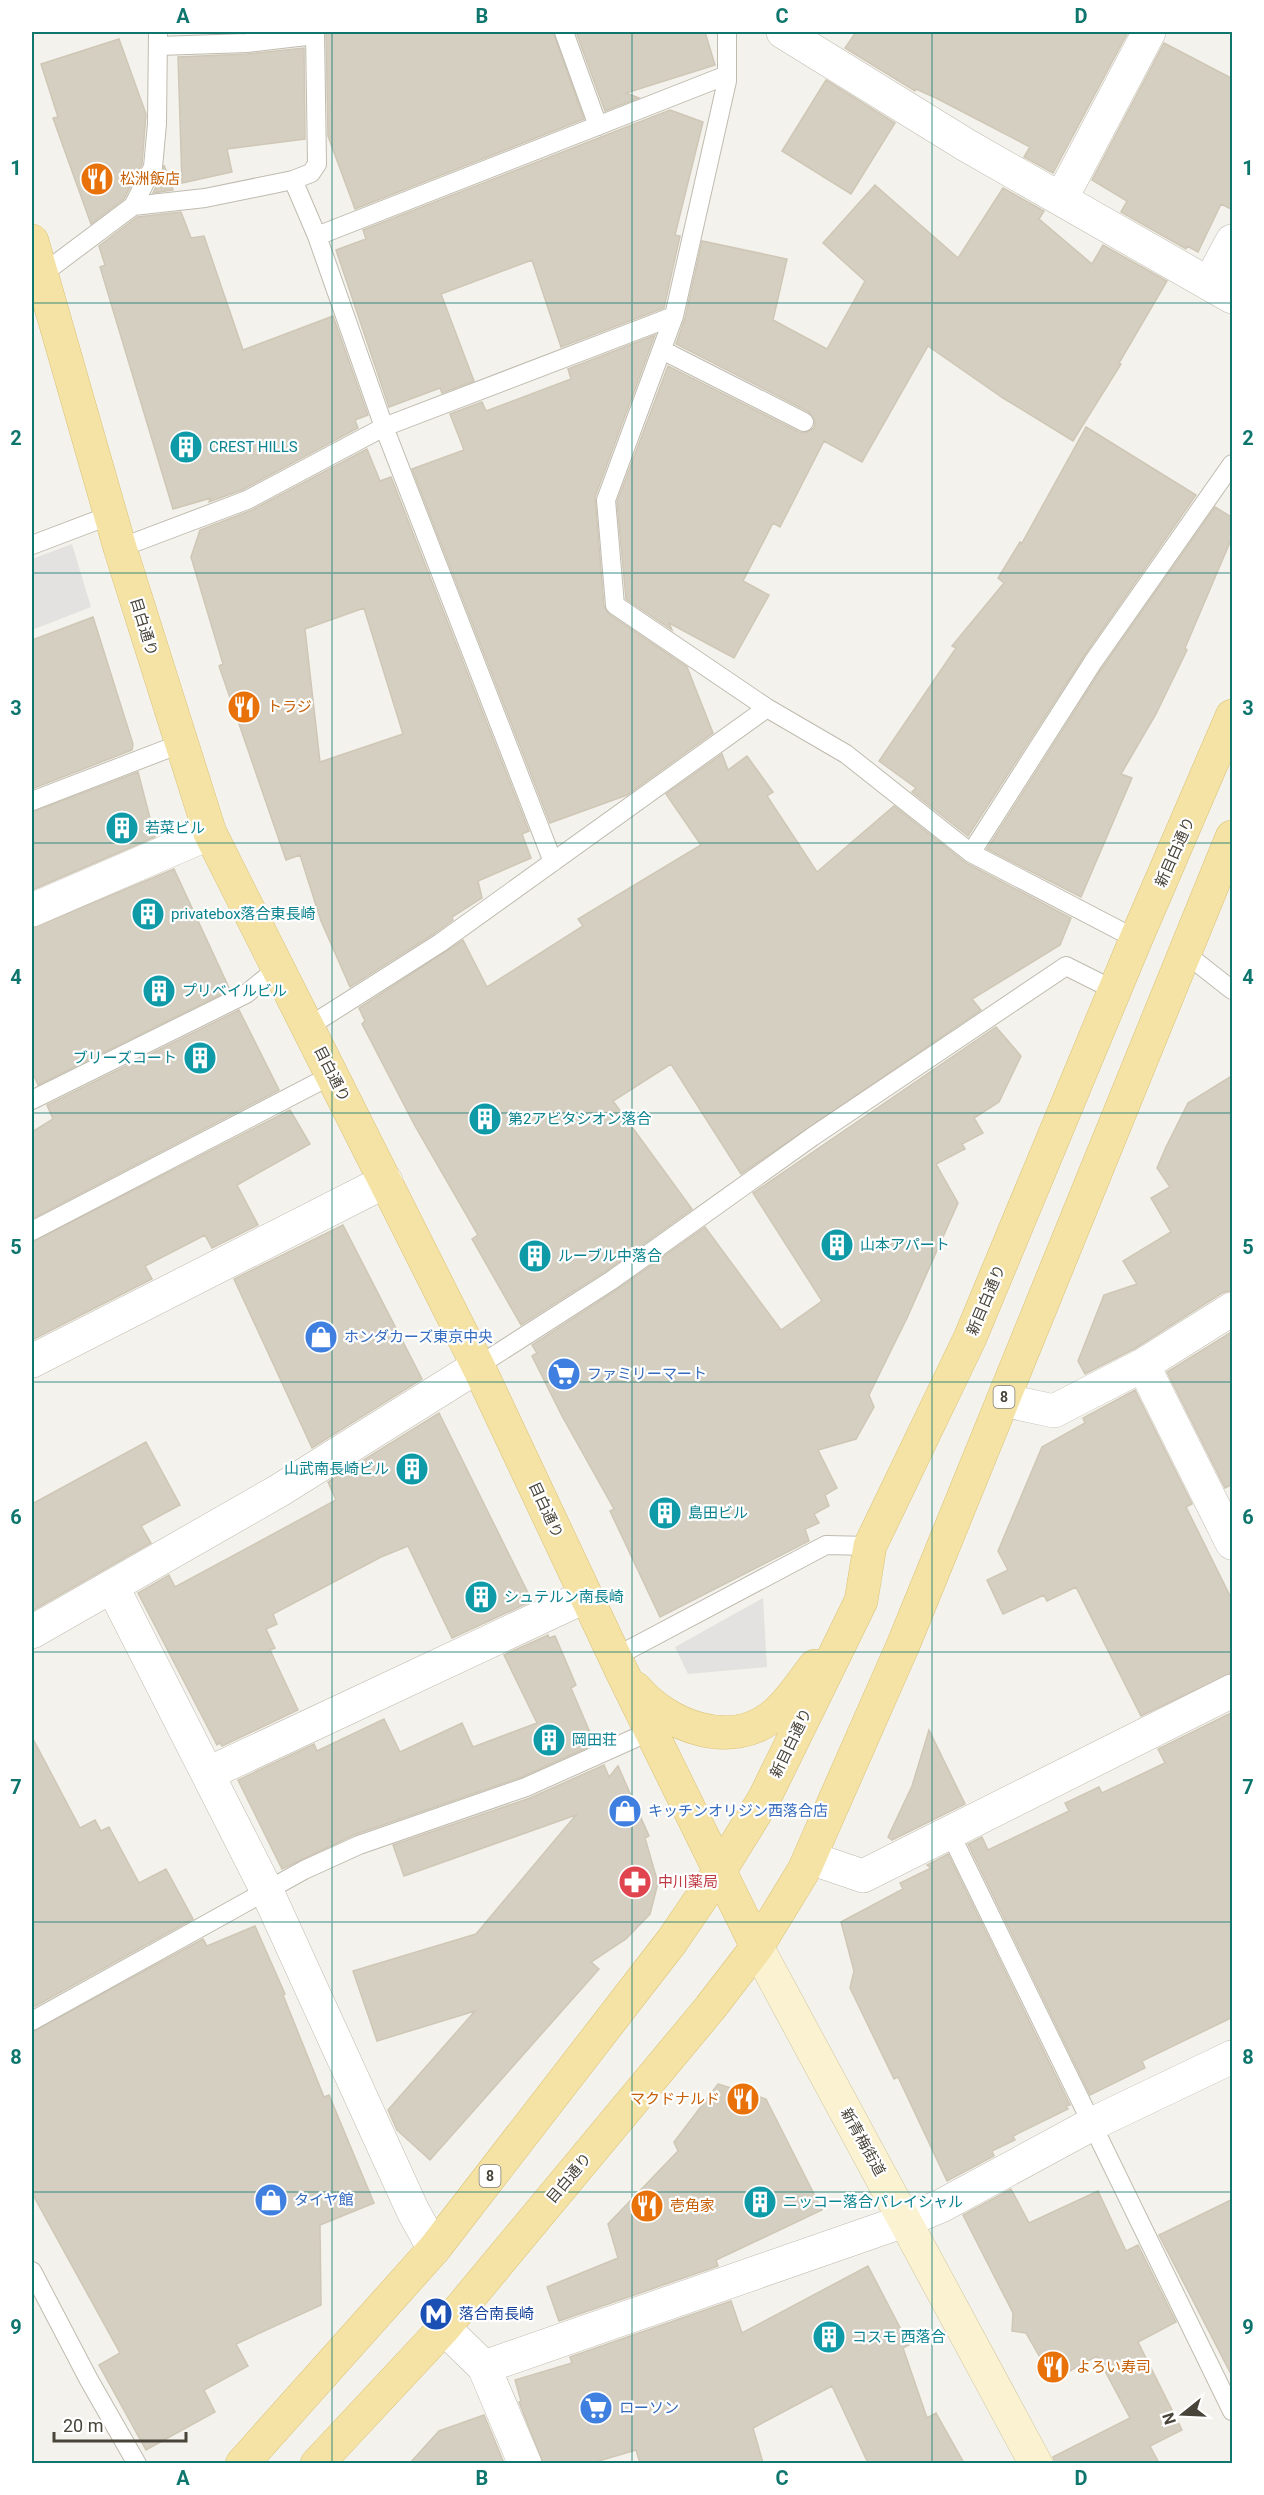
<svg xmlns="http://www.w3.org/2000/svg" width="1264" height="2495" viewBox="0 0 1264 2495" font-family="Roboto,'Noto Sans JP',sans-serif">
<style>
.parking{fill:#e4e2e0}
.building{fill:#d5cfc2;stroke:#cfc7b6;stroke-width:1.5;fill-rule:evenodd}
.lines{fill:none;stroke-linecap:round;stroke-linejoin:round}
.service-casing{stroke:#bfbbaf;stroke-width:20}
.minor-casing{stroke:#bfbbaf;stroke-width:34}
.secondary-casing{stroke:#cfc6a0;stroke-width:34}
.primary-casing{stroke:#d9c175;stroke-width:34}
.service{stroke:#fff;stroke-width:18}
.minor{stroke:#fff;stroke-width:33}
.secondary{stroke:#faf2d1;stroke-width:33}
.primary{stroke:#f5e3a5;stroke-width:33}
.grid{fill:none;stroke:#0f766e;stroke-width:1.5;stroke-opacity:0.55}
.labels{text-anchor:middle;stroke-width:4.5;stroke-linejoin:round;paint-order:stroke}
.shield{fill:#fff;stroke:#7f7c75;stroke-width:1.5}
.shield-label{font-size:14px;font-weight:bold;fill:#48443a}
.food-label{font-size:15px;fill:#c56008;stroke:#fff;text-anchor:start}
.culture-label{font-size:15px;fill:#0d838f;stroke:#fff;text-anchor:start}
.street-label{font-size:15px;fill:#48443a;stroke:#fff}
.shop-label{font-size:15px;fill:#366cbe;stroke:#fff;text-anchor:start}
.health-label{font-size:15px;fill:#be3a42;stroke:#fff;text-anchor:start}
.transit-label{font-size:15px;fill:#164399;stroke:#fff;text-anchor:start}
.neatline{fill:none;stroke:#0f766e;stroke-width:2}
.grid-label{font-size:20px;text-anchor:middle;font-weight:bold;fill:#0f766e}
</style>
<rect width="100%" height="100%" fill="#f4f2ec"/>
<path class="parking" d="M72,544L91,607L32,630V559Z
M763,1598L767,1667L688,1674L675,1647Z"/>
<path class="building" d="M326,32H553L584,119L355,209L328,136Z
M576,32H705L715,65L626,93L639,98L605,111Z
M856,32H1128L1053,173L1024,157L1030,147L936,98L916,89L915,91L845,48Z
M119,39L146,114L142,164L124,199L91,224L53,118L58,117L41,64Z
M1164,43L1233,79V210L1221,204L1198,252L1187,246L1186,249L1121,212L1127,201L1092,180Z
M304,48L305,139L227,149L232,172L182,183L178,57L247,54Z
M826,80L895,123L851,194L782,151Z
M670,110L703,122L675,235L680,236L664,308L561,347L532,260L441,294L474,381L442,393L440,388L389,407L336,250L366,239L363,230Z
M164,165L173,190L153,193L163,172Z
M875,185L958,258L1003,188L1044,211L1039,219L1092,264L1103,245L1167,281L1119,363L1121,364L1073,441L1003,398L928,346L862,462L824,441L780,527L773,523L743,581L769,595L734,658L669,623L672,630L626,599L617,502L668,366L799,432L805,433L814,428L815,421L809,412L676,344L685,318L702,241L787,259L773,320L827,349L865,281L823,243Z
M181,212L191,238L204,236L243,350L333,316L368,415L355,420L358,428L242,490L209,502L211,498L173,509L100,267L105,265L99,246L137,217Z
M655,335L595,497L604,606L609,614L687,667L713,733L627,795L550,823L412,469L464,450L450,414L482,402L486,411L571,379L568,369Z
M1086,427L1196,495L1084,656L968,836L912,792L916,788L879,761L956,648L952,646L1004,583L998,578L1020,542L1022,543Z
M367,449L380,481L391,477L529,831L522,834L531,858L478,881L482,898L452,917L453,920L434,934L350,987L321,921L300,855L286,860L219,666L223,664L191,557L200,530L252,510ZM364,608L403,734L320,762L305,629Z
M1215,507L1233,518V535L1185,648L1187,650L1156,714L1121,774L1132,778L1081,897L987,849L1102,668Z
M93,617L133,744L132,750L32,789V640Z
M722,754L728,770L747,756L773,792L767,796L817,872L894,806L966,863L1071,918L1060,945L972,999L981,1010L741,1174L671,1064L613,1101L692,1209L606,1271L521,1325L472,1239L478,1235L415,1126L362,1024L365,1021L359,1008L463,940L487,987L583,926L578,919L701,845L666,794Z
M138,772L155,837L32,890V812Z
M174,869L230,990L38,1085L32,1071V928Z
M239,1010L279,1090L32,1219V1132L53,1119L47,1105Z
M996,1027L1021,1056L999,1102L974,1118L983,1133L962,1144L965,1149L936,1164L958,1203L907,1318L869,1395L874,1407L856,1439L818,1450L837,1488L825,1495L829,1506L814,1514L819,1523L805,1529L809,1541L660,1617L610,1511L614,1509L562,1416L532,1356L537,1353L532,1345L618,1289L705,1227L781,1330L822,1301L753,1193Z
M1233,1075V1290L1222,1293L1134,1349L1085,1374L1078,1361L1104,1295L1137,1284L1123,1261L1171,1232L1151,1198L1170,1187L1157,1168L1166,1147L1188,1103Z
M290,1110L310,1144L237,1185L258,1225L212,1248L205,1235L145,1266L152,1279L32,1340V1242Z
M343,1225L422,1379L312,1448L234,1279Z
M1233,1331V1484L1225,1488L1167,1372Z
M1135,1390L1192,1504L1186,1507L1233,1602V1672L1141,1716L1076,1587L1047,1601L1044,1595L1003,1614L987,1580L1008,1570L998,1551L1042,1447L1085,1423L1083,1418Z
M439,1413L532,1601L452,1638L408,1546L381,1557L273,1614L277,1624L266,1629L275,1648L270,1650L298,1710L222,1746L220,1743L217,1745L138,1593L169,1575L175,1587L336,1500L328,1482Z
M146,1442L180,1505L141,1526L151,1543L32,1611V1504Z
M548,1635L549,1638L555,1636L576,1685L571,1688L595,1744L522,1777L354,1835L282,1869L238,1780L314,1744L317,1751L384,1719L400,1752L462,1723L473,1747L537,1723L504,1655Z
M1233,1712V2017L1142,2061L1145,2068L1090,2095L968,1844L982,1837L988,1850L1069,1811L1065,1803L1099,1787L1102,1793L1165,1763L1158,1749Z
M929,1730L965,1804L892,1840L888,1837L912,1786Z
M32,1737L80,1828L95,1820L101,1831L109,1827L139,1883L166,1869L193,1919L32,2008Z
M604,1765L609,1777L618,1766L649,1836L645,1838L658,1883L650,1914L626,1939L591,1962L599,1969L430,2160L397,2130L388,2110L475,2011L377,2041L353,1971L476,1934L576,1815L404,1876L393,1845L530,1798Z
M948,1854L1070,2105L1066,2106L1068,2109L1013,2136L1015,2140L992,2151L994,2156L947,2181L898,2077L894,2079L850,1988L854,1971L841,1922L903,1889L900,1883L931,1868L927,1865Z
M255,1926L285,1994L283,1995L324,2097L329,2095L374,2203L320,2225L321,2305L236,2344L248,2366L204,2390L215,2412L146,2450L99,2365L120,2353L32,2193V2032L203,1939L207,1946Z
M718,2084L766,2099L822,2210L716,2260L718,2266L559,2321L547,2287L618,2258L608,2224L678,2151L674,2142Z
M1011,2189L1029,2223L1098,2191L1126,2251L1138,2245L1176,2322L1138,2342L1182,2430L1150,2446L1159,2463H1055L1053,2457L1130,2418L1097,2356L1053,2380L1026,2333L1012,2331L1013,2313L963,2215Z
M1233,2199V2378L1159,2235Z
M868,2266L909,2345L903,2348L927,2418L936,2413L964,2463H868L832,2386L753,2428L763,2463H640L636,2450L592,2463H543L519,2402L521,2401L515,2380L572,2363L570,2357L731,2301L742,2333Z
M484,2415L504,2463H410L439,2431Z"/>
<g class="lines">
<g class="service-casing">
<path id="service" d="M564,32L598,126
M727,32V81L674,316L606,500L615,605L767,708L846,754L971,853L1136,939
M158,46L247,43L315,35
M293,180L311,173L317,164L315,32
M133,206L205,198L293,180L317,236L384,427L553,862
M317,236L727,75
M41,275L133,206L153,167L157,124L158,32
M662,350L804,422
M32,545L111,515
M120,548L247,500L384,427L674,316
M32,801L180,744
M971,853L1093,662L1232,464
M1185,953L1232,990
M308,1027L440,943L767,708
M32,1100L246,994L278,968
M32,1231L332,1075
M478,1366L612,1280L812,1137L1066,966L1116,991
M615,1657L826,1545L870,1546
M950,1833L1232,2411
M32,2021L304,1870L359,1845L526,1787L651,1731
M32,2271L89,2380L137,2464"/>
</g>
<g class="minor-casing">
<path id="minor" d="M783,32L966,145L1232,297
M1061,199L1149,32
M1209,284L1232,241
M32,910L210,833
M32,1361L386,1181
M1143,1365L1232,1543
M1003,1400L1054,1411L1143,1365L1232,1309
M113,1588L266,1889L413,2211L434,2249
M32,1632L280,1490L478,1366
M209,1773L586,1596
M810,1858L863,1876L1232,1691
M444,2328L484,2367L525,2464
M484,2367L907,2220L941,2206L1094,2123L1232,2057"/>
</g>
<g class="secondary-casing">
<path id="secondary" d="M757,1947L1036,2464"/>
</g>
<g class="primary-casing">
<path id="primary" d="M32,241L120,548L210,833L478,1366L622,1672L757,1947
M635,1688C667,1726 731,1751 774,1715C790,1702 802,1682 815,1666
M242,2464L434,2249L672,1941L719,1872L764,1799L861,1601L870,1546L970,1338L1136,939L1232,716
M317,2464L444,2328L710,2008L757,1947L804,1870L904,1643L1232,837"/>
</g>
<use href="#service" class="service"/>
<use href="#minor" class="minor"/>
<use href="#secondary" class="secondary"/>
<use href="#primary" class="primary"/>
</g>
<path class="grid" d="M332,32V2464M632,32V2464M932,32V2464M32,303H1232M32,573H1232M32,843H1232M32,1113H1232M32,1382H1232M32,1652H1232M32,1922H1232M32,2192H1232"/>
<defs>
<g id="restaurant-disc" transform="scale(1.725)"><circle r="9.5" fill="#e8710a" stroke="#fff"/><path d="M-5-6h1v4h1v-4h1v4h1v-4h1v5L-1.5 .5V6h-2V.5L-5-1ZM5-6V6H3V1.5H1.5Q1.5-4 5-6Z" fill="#fff"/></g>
<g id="building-disc" transform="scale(1.725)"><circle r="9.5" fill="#0f9aa8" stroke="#fff"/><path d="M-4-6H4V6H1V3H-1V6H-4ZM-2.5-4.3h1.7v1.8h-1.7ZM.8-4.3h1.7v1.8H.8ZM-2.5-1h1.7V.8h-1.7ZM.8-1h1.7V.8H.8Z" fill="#fff"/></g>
<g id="shop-disc" transform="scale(1.725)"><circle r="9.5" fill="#3f7fe0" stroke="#fff"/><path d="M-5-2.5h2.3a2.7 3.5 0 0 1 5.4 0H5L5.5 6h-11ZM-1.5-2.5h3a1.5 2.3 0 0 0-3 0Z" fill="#fff"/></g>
<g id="supermarket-disc" transform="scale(1.725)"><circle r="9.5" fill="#3f7fe0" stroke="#fff"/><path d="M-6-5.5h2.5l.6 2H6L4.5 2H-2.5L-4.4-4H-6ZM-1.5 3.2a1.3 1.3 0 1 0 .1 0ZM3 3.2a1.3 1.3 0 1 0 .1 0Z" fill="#fff"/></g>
<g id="pharmacy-disc" transform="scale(1.725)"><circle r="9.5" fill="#e0444e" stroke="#fff"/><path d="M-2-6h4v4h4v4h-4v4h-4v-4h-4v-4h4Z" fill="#fff"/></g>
<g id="metro-disc" transform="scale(1.725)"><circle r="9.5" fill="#1a4fb4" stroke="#fff"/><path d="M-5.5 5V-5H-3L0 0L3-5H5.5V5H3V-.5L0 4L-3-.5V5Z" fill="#fff"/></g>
</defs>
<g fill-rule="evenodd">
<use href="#restaurant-disc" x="97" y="179"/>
<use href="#building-disc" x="186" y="447"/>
<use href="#restaurant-disc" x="244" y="707"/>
<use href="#building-disc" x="122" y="828"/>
<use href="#building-disc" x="148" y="914"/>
<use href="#building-disc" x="159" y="991"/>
<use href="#building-disc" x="200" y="1058"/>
<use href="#building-disc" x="485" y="1119"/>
<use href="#building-disc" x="837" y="1245"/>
<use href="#building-disc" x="535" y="1256"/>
<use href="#shop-disc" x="321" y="1337"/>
<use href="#supermarket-disc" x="564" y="1374"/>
<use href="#building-disc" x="412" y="1469"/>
<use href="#building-disc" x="665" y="1513"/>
<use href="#building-disc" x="481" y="1597"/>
<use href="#building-disc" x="549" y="1740"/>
<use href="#shop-disc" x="625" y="1811"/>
<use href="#pharmacy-disc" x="635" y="1882"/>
<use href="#restaurant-disc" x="743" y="2099"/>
<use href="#shop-disc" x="271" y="2200"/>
<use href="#building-disc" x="760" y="2202"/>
<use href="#restaurant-disc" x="647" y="2206"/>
<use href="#metro-disc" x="436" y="2314"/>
<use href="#building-disc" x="829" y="2337"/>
<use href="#restaurant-disc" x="1053" y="2367"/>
<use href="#supermarket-disc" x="596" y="2408"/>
</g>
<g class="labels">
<g class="shield">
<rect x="993.5" y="1386" width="21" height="22" rx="4.5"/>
<rect x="479.5" y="2165" width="21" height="22" rx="4.5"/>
</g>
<g class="shield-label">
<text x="1004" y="1402">8</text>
<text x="490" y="2181">8</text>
</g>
<g class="food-label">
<text x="120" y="184">松洲飯店</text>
<text x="267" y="712">トラジ</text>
<text x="720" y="2104" text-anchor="end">マクドナルド</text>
<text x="670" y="2211">壱角家</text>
<text x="1076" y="2372">よろい寿司</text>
</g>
<g class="culture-label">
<text x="209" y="452">CREST HILLS</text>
<text x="145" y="833">若菜ビル</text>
<text x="171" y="919">privatebox落合東長崎</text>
<text x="182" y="996">プリベイルビル</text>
<text x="177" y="1063" text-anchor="end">ブリーズコート</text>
<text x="508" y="1124">第2アビタシオン落合</text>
<text x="860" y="1250">山本アパート</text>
<text x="558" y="1261">ルーブル中落合</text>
<text x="389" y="1474" text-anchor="end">山武南長崎ビル</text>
<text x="688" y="1518">島田ビル</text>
<text x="504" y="1602">シュテルン南長崎</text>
<text x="572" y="1745">岡田荘</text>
<text x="783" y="2207">ニッコー落合パレイシャル</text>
<text x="852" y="2342">コスモ 西落合</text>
</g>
<g class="street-label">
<text transform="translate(144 627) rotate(73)" y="5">目白通り</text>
<text transform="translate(1175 852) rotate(-66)" y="5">新目白通り</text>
<text transform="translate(332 1074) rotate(63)" y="5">目白通り</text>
<text transform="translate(986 1300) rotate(-67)" y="5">新目白通り</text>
<text transform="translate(546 1510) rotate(65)" y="5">目白通り</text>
<text transform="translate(791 1743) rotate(-64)" y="5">新目白通り</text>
<text transform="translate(863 2142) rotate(61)" y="5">新青梅街道</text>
<text transform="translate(569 2178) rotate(-50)" y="5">目白通り</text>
</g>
<g class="shop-label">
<text x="344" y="1342">ホンダカーズ東京中央</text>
<text x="587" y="1379">ファミリーマート</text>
<text x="648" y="1816">キッチンオリジン西落合店</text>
<text x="294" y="2205">タイヤ館</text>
<text x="619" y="2413">ローソン</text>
</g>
<g class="health-label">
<text x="658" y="1887">中川薬局</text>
</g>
<g class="transit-label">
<text x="459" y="2319">落合南長崎</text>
</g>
</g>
<rect width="1264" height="2495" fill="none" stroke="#ffffff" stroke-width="66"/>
<g transform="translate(1183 2414) rotate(252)" stroke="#ffffff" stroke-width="4.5" paint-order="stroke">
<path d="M0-4.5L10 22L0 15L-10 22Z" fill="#48443a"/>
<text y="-9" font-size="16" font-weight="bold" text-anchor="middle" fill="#48443a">N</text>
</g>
<path d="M54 2432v9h132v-9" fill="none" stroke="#48443a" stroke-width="3"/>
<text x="63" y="2432" font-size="18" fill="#48443a" stroke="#ffffff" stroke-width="4.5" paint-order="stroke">20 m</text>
<rect x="33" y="33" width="1198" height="2429" class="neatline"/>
<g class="grid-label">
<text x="183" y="23">A</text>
<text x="482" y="23">B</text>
<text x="782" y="23">C</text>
<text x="1081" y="23">D</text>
<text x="16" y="175">1</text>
<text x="1248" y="175">1</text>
<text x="16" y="445">2</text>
<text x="1248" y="445">2</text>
<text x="16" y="715">3</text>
<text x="1248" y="715">3</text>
<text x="16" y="984">4</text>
<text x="1248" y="984">4</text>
<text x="16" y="1254">5</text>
<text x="1248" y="1254">5</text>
<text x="16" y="1524">6</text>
<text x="1248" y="1524">6</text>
<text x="16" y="1794">7</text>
<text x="1248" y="1794">7</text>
<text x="16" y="2064">8</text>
<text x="1248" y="2064">8</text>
<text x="16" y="2334">9</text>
<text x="1248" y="2334">9</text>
<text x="183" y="2485">A</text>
<text x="482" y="2485">B</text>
<text x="782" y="2485">C</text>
<text x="1081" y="2485">D</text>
</g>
</svg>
